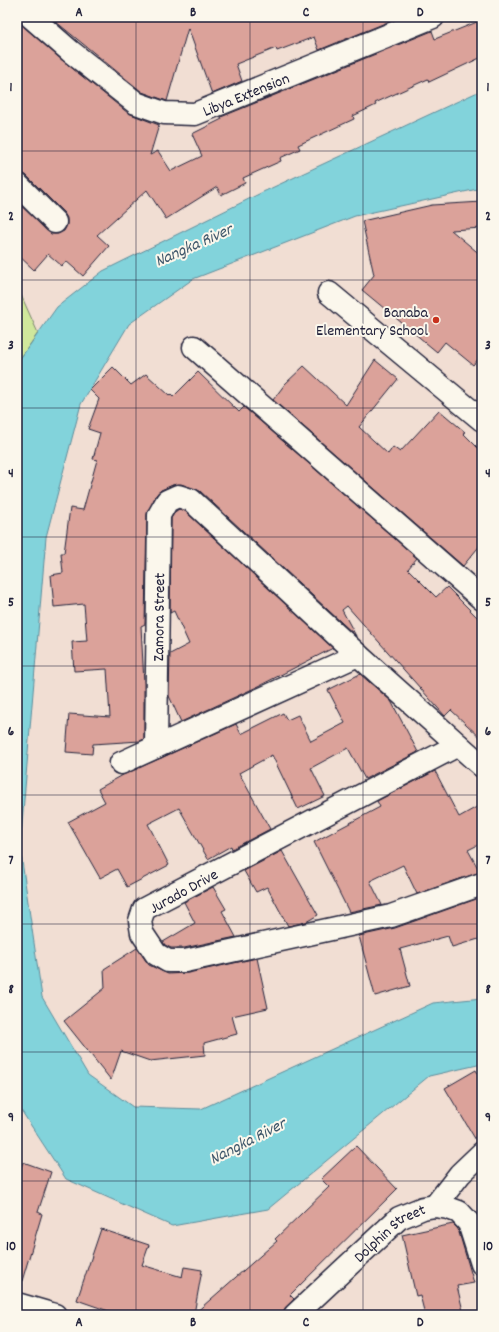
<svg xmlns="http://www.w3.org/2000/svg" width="499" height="1332" viewBox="0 0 499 1332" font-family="Dekko,sans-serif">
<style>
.green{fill:#d0e79c;stroke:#79846c}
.water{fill:#82d3db;stroke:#5c8c9b}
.building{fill:#dba29a;stroke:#22223b}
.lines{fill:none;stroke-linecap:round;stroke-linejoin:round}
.street-casing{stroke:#22223b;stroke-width:25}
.street{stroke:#fbf7ec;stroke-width:22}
.grid{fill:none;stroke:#22223b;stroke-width:1;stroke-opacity:0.55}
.poi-dot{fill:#c8321e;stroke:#fbf7ec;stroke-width:1.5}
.labels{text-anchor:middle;stroke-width:4;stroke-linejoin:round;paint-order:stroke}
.street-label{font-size:16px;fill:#22223b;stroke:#fbf7ec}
.poi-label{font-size:16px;fill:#22223b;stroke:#fbf7ec;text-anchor:end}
.water-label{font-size:17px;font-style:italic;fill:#3f576b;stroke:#fbf7ec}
.neatline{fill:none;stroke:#22223b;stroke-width:1.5}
.grid-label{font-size:13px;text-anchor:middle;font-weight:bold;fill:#22223b}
</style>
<rect width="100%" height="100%" fill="#f1ded3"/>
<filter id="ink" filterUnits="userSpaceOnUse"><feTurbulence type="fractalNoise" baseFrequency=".025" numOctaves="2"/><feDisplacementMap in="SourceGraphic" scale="8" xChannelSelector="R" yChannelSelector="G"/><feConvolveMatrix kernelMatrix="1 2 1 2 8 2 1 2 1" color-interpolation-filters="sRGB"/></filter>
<g filter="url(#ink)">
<path class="green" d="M17,286L38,333L17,363Z"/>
<path class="water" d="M482,90V188L355,216L193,279L129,324L81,404L46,537L20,848L42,997L88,1075L133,1107L201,1109L433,1003L482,998V1064L429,1076L268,1209L172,1226L66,1179L17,1104V363L57,307L103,271L263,192Z"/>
<path class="building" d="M17,17H19L23,26L62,60L128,113L159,125L150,155L158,151L171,171L202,156L192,134L222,119L221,117L432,31L435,39L482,20V57L429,82L428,79L375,103L376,105L353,116L354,119L298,145L300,149L280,158L281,161L243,178L245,183L221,195L217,187L166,219L147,190L97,235L109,246L83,276L66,261L62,266L48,254L34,270L17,254L18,203L51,234H58L64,231L67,225V218L64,213L26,175L17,171Z
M50,17H400L319,50L314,37L277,51L276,48L236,64L242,81L212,94L188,28L167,101L142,92Z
M482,202V228L451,230L482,256V355L473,365L445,342L437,352L362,290L374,275L362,221L432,205Z
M375,360L398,379L359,427L388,454L393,447L400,452L439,410L465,432L463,433L482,452V543L463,566L273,400L285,384L304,366L346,405Z
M113,367L131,385L146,374L169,395L170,394L173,397L198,372L239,412L244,407L417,558L408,569L436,597L447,587L482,622V739L451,710L445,716L347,606L342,610L356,636L200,491L181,484L173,485L161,490L156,495L147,514L145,624L141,626L144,684V739L140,741L93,744L92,754L66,752L69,714L110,717L107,669L74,671L72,642L87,641L84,604L54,607L51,575L63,573L61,553H64L70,508L83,510L97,460L93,459L100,433L88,429L99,399L90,390Z
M179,509L185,511L333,648L259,686L181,722L169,696L170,654L189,644L174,611L170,613L171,518L176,511Z
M360,674L391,701L418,752L365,779L348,748L311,768L325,796L298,809L272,755L239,773L270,829L232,849L231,846L208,859L179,808L148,824L169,865L127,887L117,869L100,878L68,822L105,802L98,789L123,775L236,724L241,734L283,713L287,720L298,715L311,741L345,723L328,690Z
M435,771L459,817L482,804V843L468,850L480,872L417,894L403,865L370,881L382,905L349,912L314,842L380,807L377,801Z
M282,851L318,915L306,922L288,926L267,887L256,892L244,871Z
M213,887L226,909L222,911L236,937L184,948H171L165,945L163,942L195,923L184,902Z
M482,897V938L452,947L448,936L400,949L410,986L375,996L359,936L395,928Z
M137,948L149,965L168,974L188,973L257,958L268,1008L232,1016L237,1034L204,1043L205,1055L150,1061L121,1051L111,1080L64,1021L105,988L104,969Z
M476,1070L482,1081V1141L477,1142L445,1088Z
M356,1146L397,1189L290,1295L294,1299L280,1315H120L77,1300L101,1229L149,1245L142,1265L182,1277L184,1267L202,1270L194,1314L277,1241L275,1239L329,1187L321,1179Z
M23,1162L51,1172L38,1212L42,1214L22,1281L17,1280V1179Z
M453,1224L458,1229L474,1283L457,1286L464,1315H425L420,1295L416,1296L402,1235Z"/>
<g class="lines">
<g class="street-casing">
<g id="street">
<path id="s1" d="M31,17L70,51L136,103L164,113L195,114L433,17"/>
<path d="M17,184L55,222"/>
<path d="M329,293L482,420"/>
<path d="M194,347L482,599"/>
<path d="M458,745L144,909L140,921L142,933L156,954L168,961H185L391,916L482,884"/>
<path id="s2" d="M156,747L159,515L167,501L178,496L191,500L358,655L482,766"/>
<path d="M121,763L358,655"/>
<path d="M435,1206L460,1174L482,1153"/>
<path d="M17,1304L55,1315"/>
<path id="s3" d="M295,1315L399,1218L423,1208L435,1206L448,1208L459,1212L469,1223L482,1264"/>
</g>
</g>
<use href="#street" class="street"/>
</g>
</g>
<path class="grid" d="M136,17V1315M250,17V1315M363,17V1315M17,151H482M17,280H482M17,408H482M17,537H482M17,666H482M17,795H482M17,924H482M17,1052H482M17,1181H482"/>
<circle class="poi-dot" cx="436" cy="320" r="4"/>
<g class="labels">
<g class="street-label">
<text dy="6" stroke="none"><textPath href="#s1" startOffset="251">Libya Extension</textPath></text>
<text dy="6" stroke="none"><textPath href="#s2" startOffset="130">Zamora Street</textPath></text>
<text transform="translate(183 890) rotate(-29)" y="6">Jurado Drive</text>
<text dy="6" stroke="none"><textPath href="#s3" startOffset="126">Dolphin Street</textPath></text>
</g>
<g class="poi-label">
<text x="428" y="317">Banaba<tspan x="428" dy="18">Elementary School</tspan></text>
</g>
<g class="water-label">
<text transform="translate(193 244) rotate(-24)" y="6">Nangka River</text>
<text transform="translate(247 1140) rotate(-27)" y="6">Nangka River</text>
</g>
</g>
<rect width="499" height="1332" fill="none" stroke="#fbf7ec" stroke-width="44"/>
<rect x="22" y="22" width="455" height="1288" class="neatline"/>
<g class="grid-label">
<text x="79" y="16">A</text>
<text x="193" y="16">B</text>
<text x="306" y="16">C</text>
<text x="420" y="16">D</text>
<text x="11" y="91">1</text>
<text x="488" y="91">1</text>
<text x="11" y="220">2</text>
<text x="488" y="220">2</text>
<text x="11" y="349">3</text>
<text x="488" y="349">3</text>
<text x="11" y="477">4</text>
<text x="488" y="477">4</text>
<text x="11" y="606">5</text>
<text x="488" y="606">5</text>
<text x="11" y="735">6</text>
<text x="488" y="735">6</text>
<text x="11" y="864">7</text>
<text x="488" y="864">7</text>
<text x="11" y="993">8</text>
<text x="488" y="993">8</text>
<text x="11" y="1121">9</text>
<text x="488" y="1121">9</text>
<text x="11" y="1250">10</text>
<text x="488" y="1250">10</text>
<text x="79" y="1326">A</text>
<text x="193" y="1326">B</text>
<text x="306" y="1326">C</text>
<text x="420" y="1326">D</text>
</g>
</svg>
